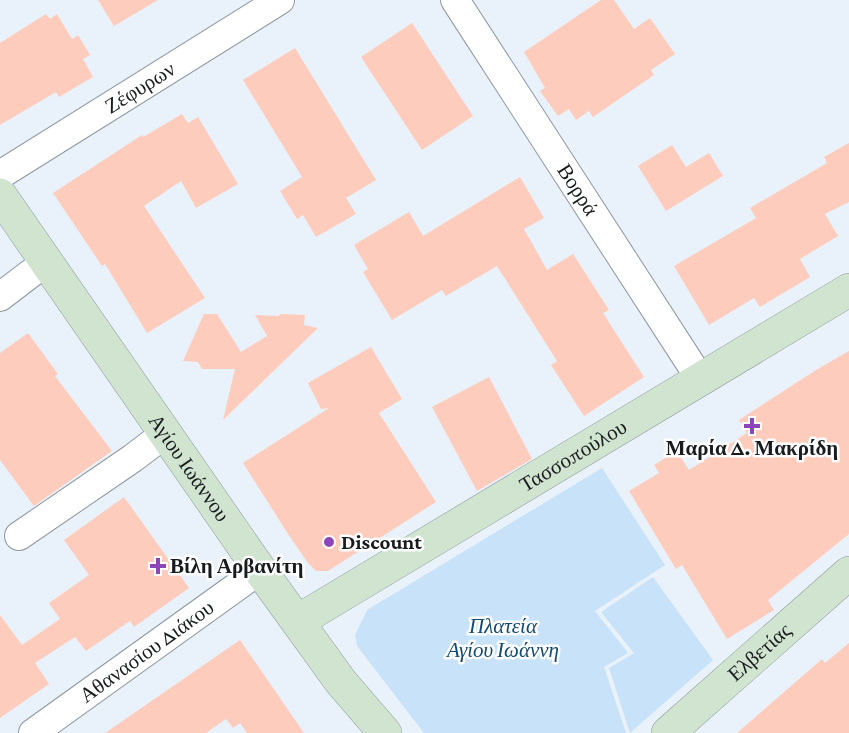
<svg xmlns="http://www.w3.org/2000/svg" width="849" height="733" viewBox="0 0 849 733" font-family="'Crimson Pro',serif">
<style>
.green{fill:#c8e2f9}
.building{fill:#fdccbd}
.lines{fill:none;stroke-linecap:round;stroke-linejoin:round}
.street-casing{stroke:#8e979e;stroke-width:30}
.secondary-casing{stroke:#8e979e;stroke-width:34}
.street{stroke:#fff;stroke-width:28}
.secondary{stroke:#d0e4d0;stroke-width:33}
.poi-dot{fill:#8d46ba;stroke:#fefefe;stroke-width:2}
.labels{text-anchor:middle;stroke-width:5;stroke-linejoin:round;paint-order:stroke}
.street-label{font-size:21px;fill:#191c1f;stroke:#fefefe}
.poi-label{font-size:21px;font-weight:bold;fill:#191c1f;stroke:#fefefe;text-anchor:start}
.park-label{font-size:21px;font-style:italic;fill:#104973;stroke:#fefefe}
</style>
<rect width="100%" height="100%" fill="#e9f2fa"/>
<path class="green" d="M602,468L665,565L595,611L628,653L604,667L626,733H424L357,646L355,635L367,610Z
M653,577L713,660L630,733L609,668L634,653L601,612Z"/>
<path class="building" d="M98,0H158L114,26Z
M601,0H614L634,29L650,18L675,54L651,70L654,75L593,117L589,111L576,120L569,109L558,116L540,91L545,88L524,52Z
M46,14L50,19L57,14L72,39L78,35L90,55L83,59L93,77L59,97L56,92L0,125V43Z
M412,23L473,116L422,150L361,57Z
M295,48L376,180L346,198L356,214L316,237L303,215L297,219L280,191L302,177L243,80Z
M182,114L188,123L198,117L238,184L196,208L181,181L144,206L205,298L147,333L105,264L102,266L53,193L142,135L143,137Z
M849,143V202L825,214L838,236L800,259L810,277L760,307L754,298L709,325L674,266L756,218L750,208L827,163L824,157Z
M672,145L686,167L709,153L723,176L666,211L638,166Z
M520,177L544,218L524,229L547,270L573,254L609,310L603,313L644,377L584,416L551,365L557,361L497,266L446,296L442,290L392,320L363,272L368,269L354,245L409,212L423,236Z
M204,314H217L241,352L267,336L255,315L279,316L280,314L305,315L304,325L318,328L223,420L235,369H202L198,362L183,361Z
M28,333L58,374L55,376L112,451L34,506L0,460V353Z
M371,347L402,399L379,413L436,502L328,571H316L308,563L288,534L243,463L329,408L321,409L308,383Z
M849,351V534L768,600L774,610L727,639L682,565L676,569L629,491L659,473L654,465L677,451L689,470L747,433L739,420L816,370Z
M489,377L532,459L477,491L432,407Z
M124,497L189,588L134,627L130,621L86,651L75,637L35,663L49,684L0,718V615L22,645L60,619L49,603L89,575L64,540Z
M240,640L304,733H247L240,723L233,728L226,719L206,733H105Z
M849,643V733H737L822,659L825,663Z"/>
<g class="lines">
<g class="street-casing">
<g id="street">
<path id="s1" d="M455,0L701,380"/>
<path id="s2" d="M0,175L280,0"/>
<path d="M0,297L47,261"/>
<path d="M19,536L133,458L154,442"/>
<path id="s3" d="M33,733L260,570"/>
</g>
</g>
<g class="secondary-casing">
<g id="secondary">
<path id="s4" d="M0,195L260,570L341,682L385,733"/>
<path id="s5" d="M298,621L849,290"/>
<path id="s6" d="M668,733L849,573"/>
</g>
</g>
<use href="#street" class="street"/>
<use href="#secondary" class="secondary"/>
</g>
<g class="poi-dot">
<path d="M749 417h6v6h6v6h-6v6h-6v-6h-6v-6h6z"/>
<circle cx="329" cy="542" r="6"/>
<path d="M155 557h6v6h6v6h-6v6h-6v-6h-6v-6h6z"/>
</g>
<g class="labels">
<g class="street-label">
<text dy="7" stroke="none"><textPath href="#s2" startOffset="165">Ζέφυρων</textPath></text>
<text dy="7" stroke="none"><textPath href="#s1" startOffset="226">Βορρά</textPath></text>
<text dy="7" stroke="none"><textPath href="#s5" startOffset="321">Τασσοπούλου</textPath></text>
<text dy="7" stroke="none"><textPath href="#s4" startOffset="332">Αγίου Ιωάννου</textPath></text>
<text dy="7" stroke="none"><textPath href="#s3" startOffset="140">Αθανασίου Διάκου</textPath></text>
<text dy="7" stroke="none"><textPath href="#s6" startOffset="122">Ελβετίας</textPath></text>
</g>
<g class="poi-label">
<text x="752" y="455" text-anchor="middle">Μαρία Δ. Μακρίδη</text>
<text x="341" y="549">Discount</text>
<text x="170" y="573">Βίλη Αρβανίτη</text>
</g>
<g class="park-label">
<text x="503" y="633">Πλατεία<tspan x="503" dy="24">Αγίου Ιωάννη</tspan></text>
</g>
</g>
</svg>
